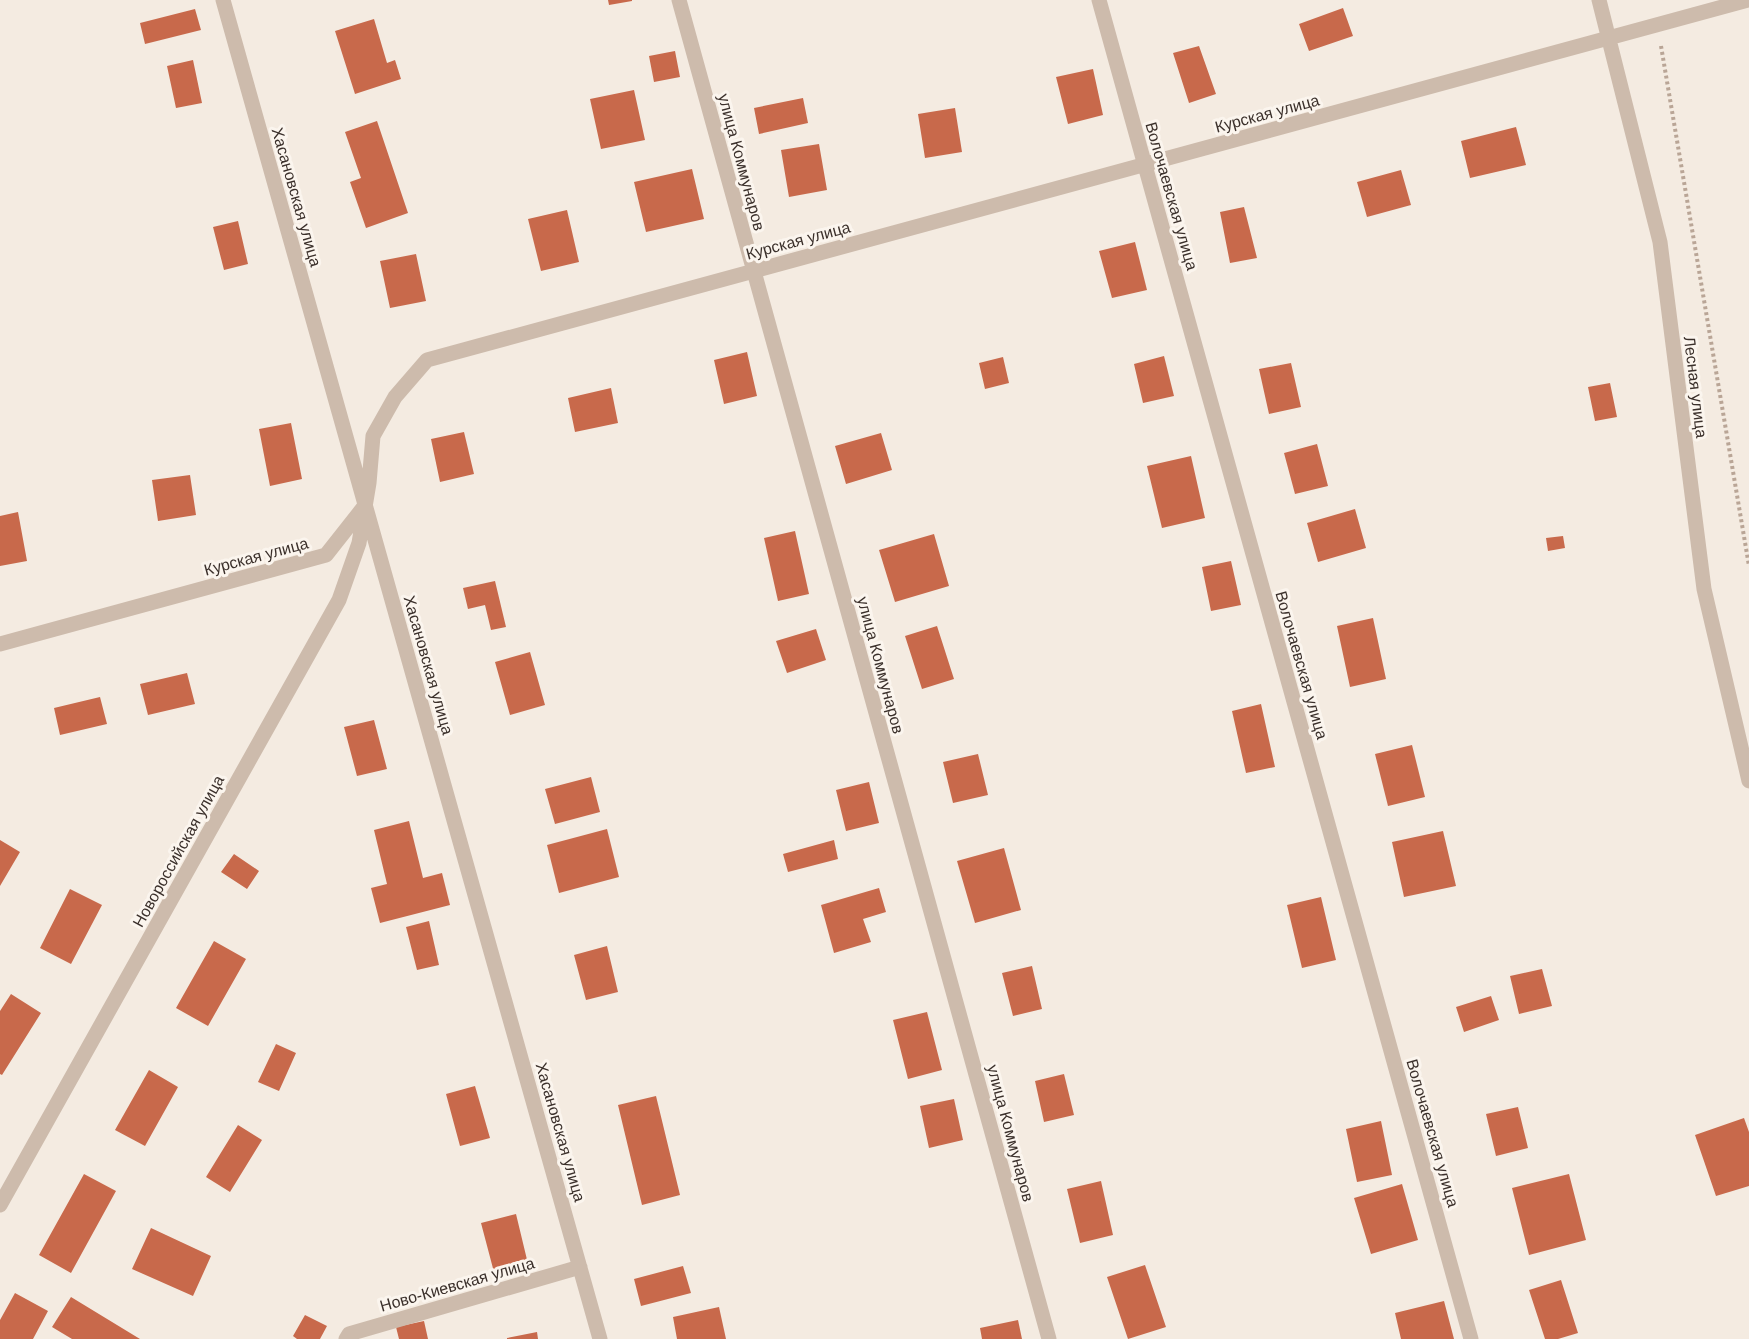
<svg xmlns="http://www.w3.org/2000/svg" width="1749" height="1339" viewBox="0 0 1749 1339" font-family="Helvetica,sans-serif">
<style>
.building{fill:#c8694b}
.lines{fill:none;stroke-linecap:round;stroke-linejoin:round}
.path{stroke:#b9a596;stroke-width:4;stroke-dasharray:3 3;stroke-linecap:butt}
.minor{stroke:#cdbbac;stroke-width:15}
.labels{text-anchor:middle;stroke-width:6;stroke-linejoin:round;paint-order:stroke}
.street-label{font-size:16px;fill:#3b302b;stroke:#fbf5ee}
</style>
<rect width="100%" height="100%" fill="#f4ebe1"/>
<path class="building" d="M608,0H632V1L609,5Z
M1343,8L1353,36L1309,51L1299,24Z
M195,9L201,30L145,44L140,23Z
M374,19L387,63L395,60L401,79L355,94L335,31Z
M1199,46L1216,94L1189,103L1173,53Z
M675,51L680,77L654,82L649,56Z
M193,60L202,103L176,108L167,66Z
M1093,69L1103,115L1068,124L1056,77Z
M634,90L645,140L601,149L590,99Z
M803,98L808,123L759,134L754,108Z
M955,108L962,152L925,158L918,114Z
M377,121L408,213L366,228L350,182L361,178L345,132Z
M1516,127L1526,165L1470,178L1461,141Z
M819,144L827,190L789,197L781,150Z
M692,169L704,219L646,232L634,182Z
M1401,170L1411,205L1367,217L1357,182Z
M1244,207L1257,258L1230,263L1220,212Z
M567,210L579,262L541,271L528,219Z
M238,221L248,264L224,270L213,227Z
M1135,242L1147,290L1112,298L1099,251Z
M416,254L426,301L390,308L380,261Z
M747,352L757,396L724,404L714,360Z
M1164,356L1174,396L1143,403L1134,364Z
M1003,357L1009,383L985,389L979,363Z
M1291,363L1301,407L1269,414L1259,369Z
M1610,383L1617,417L1595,421L1588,387Z
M611,388L618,423L575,432L568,398Z
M291,423L302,479L270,486L259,429Z
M464,432L474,474L440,482L431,439Z
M881,433L892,470L846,484L835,446Z
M1317,444L1328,486L1295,494L1284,453Z
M1191,456L1205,518L1162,528L1147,466Z
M190,475L196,515L158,521L152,480Z
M1355,509L1366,548L1318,562L1307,523Z
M18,512L27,561L0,566V516Z
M795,531L809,594L778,601L764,538Z
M934,534L949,586L895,602L879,550Z
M1563,536L1565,548L1548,551L1546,538Z
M1231,561L1241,605L1211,611L1202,567Z
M495,581L506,627L491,630L485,605L468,609L463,588Z
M1373,618L1386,679L1350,687L1337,626Z
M937,626L954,679L922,689L905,636Z
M816,629L826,660L787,673L776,641Z
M530,652L545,705L510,715L495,662Z
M187,673L195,704L148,715L140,684Z
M100,697L107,724L60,735L54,708Z
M1261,704L1275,767L1246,773L1232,711Z
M374,720L387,769L357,776L344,727Z
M1412,745L1425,797L1388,806L1375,754Z
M978,754L988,795L953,803L943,762Z
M591,777L600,812L555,824L545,789Z
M869,782L879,823L846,831L836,790Z
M409,821L423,878L442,873L450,905L380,923L371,888L387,884L374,830Z
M607,829L619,877L559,893L547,845Z
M1443,831L1456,886L1404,897L1392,842Z
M0,840L20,852L0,886Z
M834,840L838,859L788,872L783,854Z
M1004,848L1021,910L975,923L957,861Z
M234,854L259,871L247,889L221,872Z
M879,888L886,912L863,919L871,942L834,953L821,905Z
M70,889L102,905L71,964L40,948Z
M1321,897L1336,960L1302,968L1287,905Z
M429,921L439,965L417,970L406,927Z
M214,941L246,959L208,1026L176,1008Z
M607,946L618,992L586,1000L574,955Z
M1032,966L1042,1009L1013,1016L1002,973Z
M1542,969L1552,1006L1519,1014L1510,976Z
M11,994L41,1013L2,1075L0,1074V1011Z
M1491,996L1499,1020L1464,1032L1456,1007Z
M927,1012L942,1070L908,1079L893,1020Z
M276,1044L296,1053L279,1091L258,1082Z
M149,1070L178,1087L145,1146L115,1130Z
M1064,1074L1074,1115L1044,1122L1035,1081Z
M475,1086L490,1138L460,1146L446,1094Z
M656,1096L680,1195L642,1205L618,1105Z
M954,1099L963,1140L929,1148L920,1106Z
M1518,1107L1528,1148L1496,1156L1486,1114Z
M1744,1118L1749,1132V1186L1716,1196L1695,1135Z
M1381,1121L1392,1175L1357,1182L1346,1129Z
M238,1125L262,1140L230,1192L206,1177Z
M84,1174L116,1191L71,1273L39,1255Z
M1569,1174L1586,1240L1529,1255L1512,1188Z
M1101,1181L1113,1235L1080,1243L1067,1189Z
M1402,1184L1418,1240L1371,1254L1354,1198Z
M516,1214L529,1268L495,1276L481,1223Z
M151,1228L211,1256L193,1296L132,1269Z
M1145,1265L1166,1327L1128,1339L1107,1277Z
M683,1266L691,1293L641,1306L634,1279Z
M1561,1280L1578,1333L1558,1339H1545L1529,1290Z
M15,1293L48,1311L33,1339H0V1320Z
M71,1297L140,1339H72L52,1327Z
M1444,1301L1454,1339H1401L1395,1313Z
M719,1307L726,1339H677L673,1317Z
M305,1315L327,1326L320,1339H297L293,1336Z
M1018,1320L1022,1339H982L980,1328Z
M424,1321L428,1339H399L396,1327Z
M537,1332L538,1339H507V1338Z"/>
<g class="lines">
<path class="path" d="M1661,46L1749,566"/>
<path class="minor" d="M223,0L600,1339
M679,0L1049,1339
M1099,0L1471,1339
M1599,0L1660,242L1704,589L1749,781
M0,644L326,555L363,508
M0,1205L339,600L359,543L369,483L373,436L395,397L427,360L1748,0
M346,1339L349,1334L580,1267"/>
</g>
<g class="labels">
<g class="street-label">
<text transform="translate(1267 113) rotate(-15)" y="6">Курская улица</text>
<text transform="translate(742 162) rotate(75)" y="6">улица Коммунаров</text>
<text transform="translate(1172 196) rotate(74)" y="6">Волочаевская улица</text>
<text transform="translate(297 197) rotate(74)" y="6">Хасановская улица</text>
<text transform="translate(798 240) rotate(-15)" y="6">Курская улица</text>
<text transform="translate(1696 387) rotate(83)" y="6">Лесная улица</text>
<text transform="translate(256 556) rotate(-15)" y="6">Курская улица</text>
<text transform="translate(429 665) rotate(74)" y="6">Хасановская улица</text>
<text transform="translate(881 665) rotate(75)" y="6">улица Коммунаров</text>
<text transform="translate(1302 665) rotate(74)" y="6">Волочаевская улица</text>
<text transform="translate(178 851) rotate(-61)" y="6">Новороссийская улица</text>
<text transform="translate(561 1132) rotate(74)" y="6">Хасановская улица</text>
<text transform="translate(1011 1133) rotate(75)" y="6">улица Коммунаров</text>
<text transform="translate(1433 1133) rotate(74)" y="6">Волочаевская улица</text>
<text transform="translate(457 1284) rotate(-16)" y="6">Ново-Киевская улица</text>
</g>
</g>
</svg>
